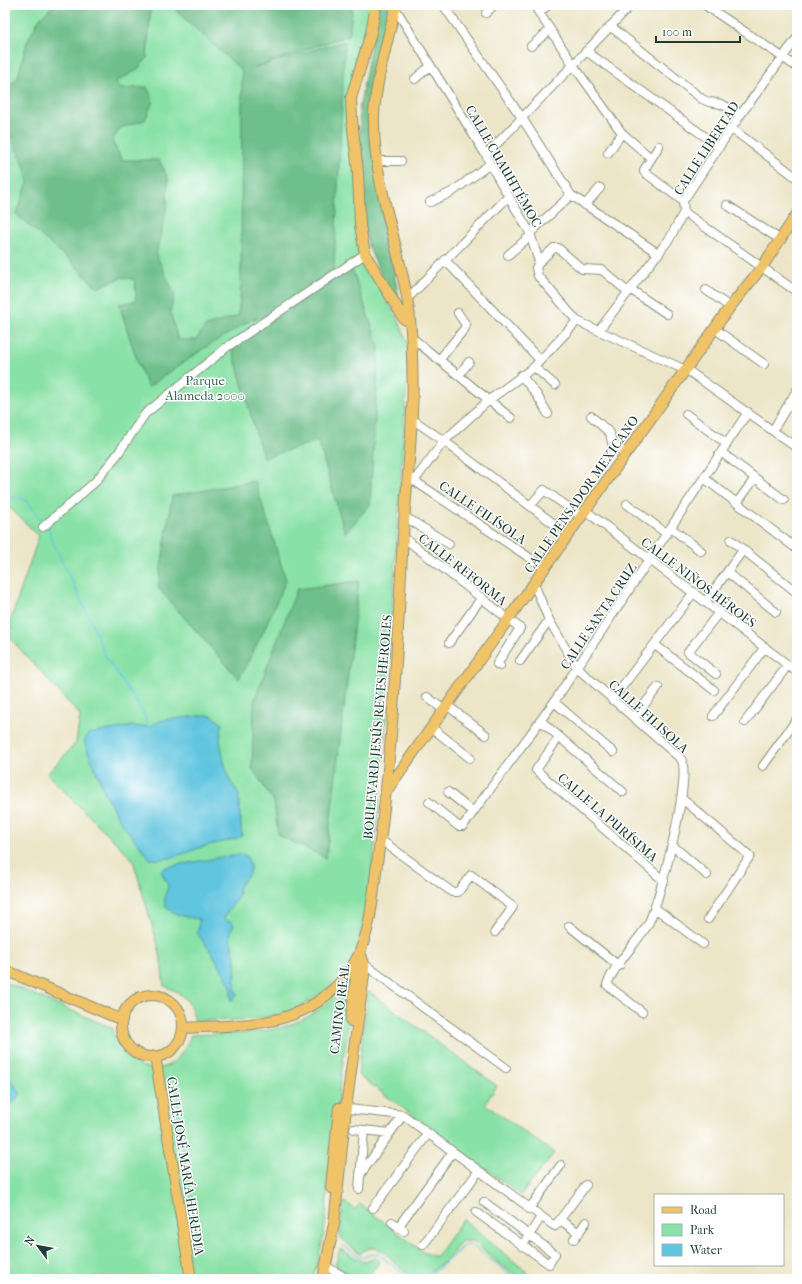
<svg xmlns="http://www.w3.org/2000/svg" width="802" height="1284" viewBox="0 0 802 1284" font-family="'IM FELL French Canon',serif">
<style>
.green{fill:#88e1a6;stroke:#548f6d}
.forest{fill:#6ebf8b;stroke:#467e60}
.water{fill:#61c5df;stroke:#40818a}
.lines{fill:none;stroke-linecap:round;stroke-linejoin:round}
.stream{stroke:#61c5df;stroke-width:1.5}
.minor-casing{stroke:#86917e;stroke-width:10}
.major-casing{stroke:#86917e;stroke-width:12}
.minor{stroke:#fff;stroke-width:8}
.major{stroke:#f1c369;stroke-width:10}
.labels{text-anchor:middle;stroke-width:3;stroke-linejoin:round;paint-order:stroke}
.street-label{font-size:13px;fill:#1f3d34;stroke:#fff}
.park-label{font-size:13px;fill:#396650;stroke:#fff}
</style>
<rect width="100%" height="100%" fill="#fff"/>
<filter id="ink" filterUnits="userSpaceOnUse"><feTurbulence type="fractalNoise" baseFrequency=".025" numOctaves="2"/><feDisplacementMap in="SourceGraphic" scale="8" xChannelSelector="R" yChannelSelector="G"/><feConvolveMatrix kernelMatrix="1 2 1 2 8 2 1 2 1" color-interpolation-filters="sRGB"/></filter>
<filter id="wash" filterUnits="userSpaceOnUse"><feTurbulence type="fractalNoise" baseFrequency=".012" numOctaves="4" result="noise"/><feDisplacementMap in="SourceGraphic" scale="16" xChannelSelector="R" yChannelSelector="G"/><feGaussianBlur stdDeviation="0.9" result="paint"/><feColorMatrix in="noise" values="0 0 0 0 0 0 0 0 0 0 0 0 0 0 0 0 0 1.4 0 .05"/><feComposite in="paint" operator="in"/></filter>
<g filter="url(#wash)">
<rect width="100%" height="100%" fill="#ece5c7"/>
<path class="green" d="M5,5H372L369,25L348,98L365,262L398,319L409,346L383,758C378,808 375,859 366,909C362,927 359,947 349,963C332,990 302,1010 271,1016C247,1021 220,1020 195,1021C190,1000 184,994 164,986L160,953L133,860L47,774L76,743L80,715L8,636L13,630L9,625L39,536L5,503Z
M354,979L327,1182C328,1214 323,1249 312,1279H5V982L112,1028C117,1054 145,1081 172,1063C181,1057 187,1045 191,1035C228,1033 273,1036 307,1017C325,1007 339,992 354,979Z
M368,991L497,1086L485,1104L554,1153L521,1195L358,1075Z
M343,1201L355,1209L360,1204L423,1252L436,1257L463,1219L535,1279C511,1279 491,1255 473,1241H461L449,1257L423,1279H415C412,1274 406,1273 402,1269C390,1260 377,1237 360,1254L340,1237Z
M340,1249L364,1262L376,1258L380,1261L367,1279H355L335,1266Z"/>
<path class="forest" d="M54,5H151L147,58L137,70L116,82L121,89L147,87L153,101L145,120L120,128L112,141L122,160H159L168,179L167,205L156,255L175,295L170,311L178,340H196L206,326L238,316L241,286L242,71L170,5H353L349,35L255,67L345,41L334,269L269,315L251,320L203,349L148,387L138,364L119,304L136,301L135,280L123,277L97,288L76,266L16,214L28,183L25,168L5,124V87L17,80L27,42L39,19Z
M378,5H392L369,114L387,237L401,308L382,277L368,246L363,215L359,110Z
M351,266L379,347L370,505L345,533L318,441L263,458L232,348Z
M255,481L286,580L263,632L239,679L158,588L172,496Z
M359,581L326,858L278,835L274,802L252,768L254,701L297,589Z"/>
<path class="water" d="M5,169C13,186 7,211 5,229Z
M207,715L213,716L222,724L220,740L224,762L230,781L238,792L242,836C229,842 215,843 202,847C185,852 168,862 150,859L120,821L107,798L84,742L88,734L132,726L148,727L162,720Z
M239,854L245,855C257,873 246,875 238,888L239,896L224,917L226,921H230L234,924C227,935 232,946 235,958C236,964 235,970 236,977L233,980L236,983L235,989L237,994L231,1001V986L216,959L198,934L199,919C187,917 162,915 165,897C165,894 167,891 168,888C168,882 163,876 161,871L166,867Z
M5,1072L21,1094L5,1110Z"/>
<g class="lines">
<path class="stream" d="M5,134L9,140L13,154
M14,167V162
M5,498C10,499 16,497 21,498C32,502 34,515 43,521
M49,525L50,536L91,621L104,654L144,714L148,727
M342,1245L360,1257L378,1254L410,1279
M427,1279L464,1245L470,1244L517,1279"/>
</g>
</g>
<g filter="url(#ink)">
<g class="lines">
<g class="minor-casing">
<path id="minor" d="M443,5L522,118L571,195L659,254
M534,5L574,66L622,133L651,158
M705,5L797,67
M395,8L486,155L490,164L530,233L539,262L536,268L538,276L577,321L690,372L797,448
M486,13L494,5
M539,13L548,5
M610,26L702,99L709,102L721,104L741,114
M531,46L550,30
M586,51L718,146
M415,79L430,66
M731,128L797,178
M659,146L644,170V172L683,201
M608,153L622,133
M486,155L631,5
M378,161H401
M430,202L452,192L490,164
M585,205L600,188
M727,205L781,240
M684,212L797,292
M530,233L571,195
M508,255L530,236
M445,260L540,360
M539,262L554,248H558L582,269L602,270L628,292
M630,289L667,314
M706,290L730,307
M407,299L509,196
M715,329L764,364
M599,330L670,238L684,212L683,201L741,114L797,38
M411,337L511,418
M440,359L465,328L466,325L458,313
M534,367L555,385
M459,375L469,362
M521,375L537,395L548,414
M686,414L727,444
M591,416L610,433L612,443L626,454
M412,419L444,441L558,527
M773,430L797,390
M721,452L784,500
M410,478L545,568
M704,478L797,549
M414,481L444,441L489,400L534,367L577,321
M737,503L755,478
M627,504L667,534
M530,506L544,490L582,517
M586,511L797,672
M405,517L449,544
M43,527L95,482L117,455L145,414L227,347L365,254
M671,528L701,551
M403,537L520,628L497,664L500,666
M731,540L795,591
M727,572L776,612
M534,584L549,620L577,668L681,759C693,775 659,904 648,924C637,943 613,966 607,985L642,1012
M706,601L743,550
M449,643L482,597
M655,645L714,690
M520,661L549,620
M716,674L688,652L720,611
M427,697L444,710
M612,700L694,592
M554,702L613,752
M448,706L486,735
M713,716L765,647
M634,718L658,687
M541,721L623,792
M745,722L788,665
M432,728L470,758
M559,737L536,770L664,881
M763,766L797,719
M448,792L473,812
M681,798L750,856L708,919
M429,802L458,826H463L554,702L748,412
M381,840L452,892H458L471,875L513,907L495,932
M672,845L707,875
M655,908L703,944
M569,926L619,966
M359,963L364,964L506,1068
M340,1108L403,1115L553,1225L555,1226L586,1185
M354,1129L390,1133
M360,1175L403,1115
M359,1189L364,1130
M373,1208L427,1135
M529,1209L561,1165
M476,1212L549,1264L555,1254L484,1202
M560,1220L579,1233
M392,1222L404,1231
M398,1227L452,1153
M574,1239L586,1222
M423,1245L478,1172
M522,1246L541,1217
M327,1267L348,1279"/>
</g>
<g class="major-casing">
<path id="major" d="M376,5L371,33L351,98L352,120L358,172L360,225L365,254L404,319L409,320
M387,790L730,307L762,267L797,214
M5,970L122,1020
M121 1026a31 31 0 1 1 62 0a31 31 0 1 1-62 0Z
M351,1021L358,960
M183,1028C244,1024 300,1030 344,978C372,945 372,898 378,856C393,750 397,643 403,536C407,476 415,416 412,355C412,336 410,316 407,297C396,236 372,177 374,114C376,80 388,39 396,5
M155,1056L191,1279
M331,1188L339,1108
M323,1279L334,1224L346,1108L364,975V964L360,952"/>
</g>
<use href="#minor" class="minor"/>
<use href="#major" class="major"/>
</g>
</g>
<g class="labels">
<g class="street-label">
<text transform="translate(706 148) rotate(-57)" y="5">CALLE LIBERTAD</text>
<text transform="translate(504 166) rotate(60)" y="5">CALLE CUAUHTÉMOC</text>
<text transform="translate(581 494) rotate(-55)" y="5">CALLE PENSADOR MEXICANO</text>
<text transform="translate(483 512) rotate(34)" y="5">CALLE FILÍSOLA</text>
<text transform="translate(463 569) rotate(38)" y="5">CALLE REFORMA</text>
<text transform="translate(699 582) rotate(37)" y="5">CALLE NIÑOS HÉROES</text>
<text transform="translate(598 616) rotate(-56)" y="5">CALLE SANTA CRUZ</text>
<text transform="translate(649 716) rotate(42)" y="5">CALLE FILISOLA</text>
<text transform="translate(377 727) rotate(-85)" y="5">BOULEVARD JESÚS REYES HEROLES</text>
<text transform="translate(608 817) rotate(41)" y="5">CALLE LA PURÍSIMA</text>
<text transform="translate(339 1009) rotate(-83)" y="5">CAMINO REAL</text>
<text transform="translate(186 1166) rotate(81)" y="5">CALLE JOSÉ MARÍA HEREDIA</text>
</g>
<g class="park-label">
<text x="205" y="385">Parque<tspan x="205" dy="15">Alameda 2000</tspan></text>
</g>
</g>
<rect width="802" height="1284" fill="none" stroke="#fff" stroke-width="20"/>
<rect x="654" y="1194" width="130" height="72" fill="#ffffff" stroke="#a5b1ae"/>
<rect x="662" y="1207" width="20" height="6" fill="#f1c369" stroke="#a5b1ae"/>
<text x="690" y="1214" font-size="12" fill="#1f3d34">Road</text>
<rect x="662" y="1224" width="20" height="12" fill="#88e1a6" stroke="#a5b1ae"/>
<text x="690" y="1234" font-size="12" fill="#1f3d34">Park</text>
<rect x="662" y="1244" width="20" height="12" fill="#61c5df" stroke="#a5b1ae"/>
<text x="690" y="1254" font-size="12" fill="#1f3d34">Water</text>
<g transform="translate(38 1246) rotate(302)" stroke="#ffffff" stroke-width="3" paint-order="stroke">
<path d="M0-3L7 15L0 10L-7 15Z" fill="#1f3d34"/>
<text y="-6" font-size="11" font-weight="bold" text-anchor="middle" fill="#1f3d34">N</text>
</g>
<path d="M656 36v6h84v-6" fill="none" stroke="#1f3d34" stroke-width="2"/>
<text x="662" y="36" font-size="12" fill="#1f3d34" stroke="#ffffff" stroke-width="3" paint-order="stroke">100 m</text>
</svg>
